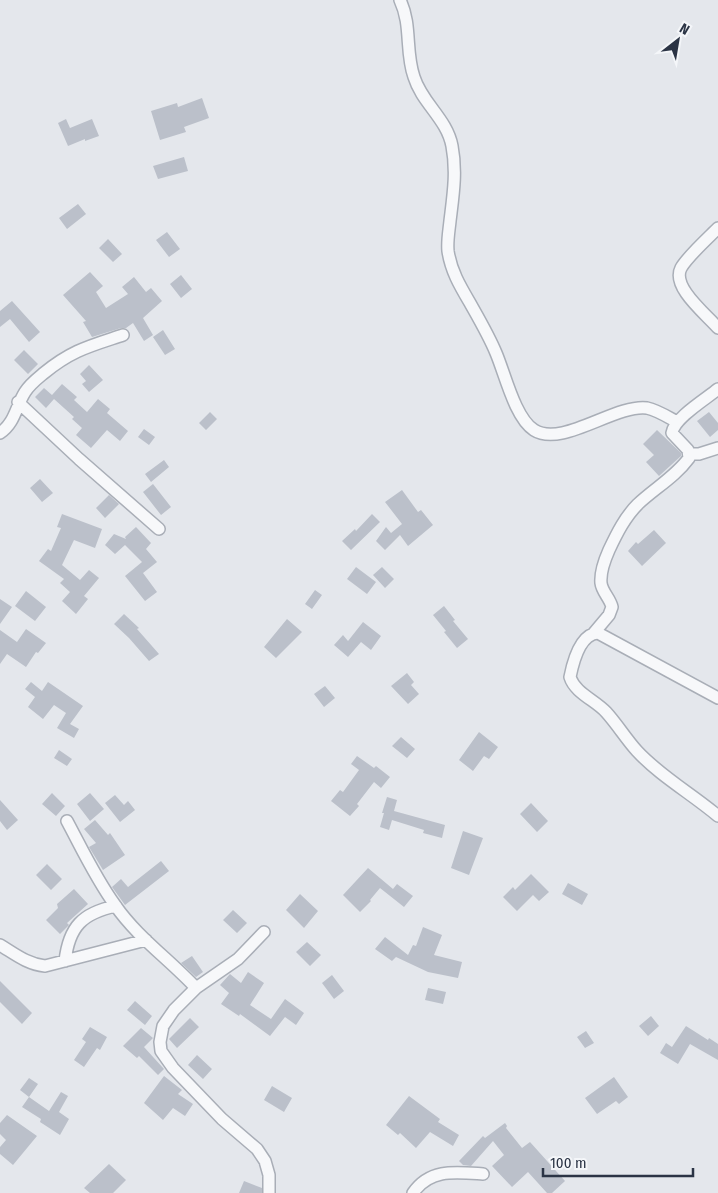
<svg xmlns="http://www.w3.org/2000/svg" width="718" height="1193" viewBox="0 0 718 1193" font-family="'Fira Sans Condensed',sans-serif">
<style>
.building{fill:#bbc0ca}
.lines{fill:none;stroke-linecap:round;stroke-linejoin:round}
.street-casing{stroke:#a9aeb7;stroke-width:14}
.street{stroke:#f7f8fa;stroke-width:11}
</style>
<rect width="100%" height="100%" fill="#e4e7ec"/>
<path class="building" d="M202,98L209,118L184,127L186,132L160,140L151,111L177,103L178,107Z
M66,119L70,128L92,119L99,136L85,141V139L68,146L58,123Z
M184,157L188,171L158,179L153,166Z
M78,204L86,214L67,229L59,218Z
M167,232L180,249L169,257L156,240Z
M108,239L122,254L113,262L99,248Z
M90,272L103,286L96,292L106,308L128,294L122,287L134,277L146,292L151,288L162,301L143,318L153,335L144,341L133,323L126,328H121L92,337L83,322L86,321L63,295Z
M181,275L192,289L181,298L170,284Z
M12,301L40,332L29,342L10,319L0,327V311Z
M163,330L175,349L165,355L153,337Z
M24,350L38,364L28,374L14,360Z
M89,365L103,380L89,392L82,384L86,381L80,374Z
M62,384L77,397L74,400L87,412L98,399L110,409L107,413L128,431L120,441L107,430L91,448L76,435L82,428L72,419L74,417L54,399L46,408L35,397L44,388L52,395Z
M210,412L217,419L206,430L199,423Z
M709,412L718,423V430L710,437L697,421Z
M144,429L155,437L149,445L138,437Z
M657,430L681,453V456L659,476L646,462L654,455L643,444Z
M164,460L169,467L151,482L145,474Z
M40,479L53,493L42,502L30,488Z
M153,484L171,507L161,515L143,492Z
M402,490L418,512L421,510L433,525L408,546L400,535L385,550L376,541L386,527L391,533L402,524L385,502Z
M109,495L119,504L105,518L96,508Z
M62,514L102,529L95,548L74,540L62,565L80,580L89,570L99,578L84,596L88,599L76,614L62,601L70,592L60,583L64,579L39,561L48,549L51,551L61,528L57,527Z
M372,514L380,522L351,550L342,541L355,529L356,531Z
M136,527L151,543L146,549L157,562L143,573L157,592L145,601L125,576L142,562L125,545L115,554L105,545L114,534L126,539L125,537Z
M654,530L666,543L642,566L628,551L636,542L638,544Z
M356,567L376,582L367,594L347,579Z
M382,567L394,579L385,588L373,575Z
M315,590L322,595L312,609L305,604Z
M26,591L46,607L35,621L15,606Z
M0,599L12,607L0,624Z
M444,606L455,620L453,621L468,639L457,648L444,632L446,631L433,615Z
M124,614L139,628L137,629L159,654L149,661L129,638L114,624Z
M287,619L302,632L276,658L264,647Z
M363,622L381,636L371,650L361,642L348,657L334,645L343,635L348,641Z
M26,629L46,643L38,653L36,652L26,667L7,654L0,664V630L17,642Z
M407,673L414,682L411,685L419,694L408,704L391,686Z
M31,682L42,691L48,682L83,706L70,724L79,729L74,738L57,728L66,713L54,705L43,719L28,707L35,697L25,689Z
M325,686L335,698L324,707L314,694Z
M479,732L498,747L489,759L484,756L473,771L459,760Z
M401,737L415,749L407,758L392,746Z
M59,750L72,759L67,766L54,758Z
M357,756L374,768L376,766L390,777L381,788L374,782L357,804L359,806L350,816L331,801L340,790L343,792L359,770L351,764Z
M52,793L65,806L56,816L42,804Z
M90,793L104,809L90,821L77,804Z
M115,795L124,805L128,801L135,810L120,822L105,803Z
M387,797L397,800L394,811L445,825L442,838L423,833L424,830L392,820L389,830L380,827L384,813H382Z
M0,800L18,820L7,830L0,821Z
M531,803L548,821L537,832L520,814Z
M95,820L108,835L110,833L125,855L103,870L89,847L96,843L84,829Z
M463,831L483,838L469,875L451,868Z
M161,861L169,871L125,905L112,887L121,879L128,887Z
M47,864L62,879L51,890L36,875Z
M368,868L393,889L397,884L413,896L404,907L380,888L370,900L371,901L360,912L343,895Z
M531,874L549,892L539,901L533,895L517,911L503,897L513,887L515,890Z
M568,883L588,894L582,905L562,894Z
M74,889L88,904L67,923L69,925L60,934L46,920L58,908L57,904Z
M300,894L318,911L304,928L286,910Z
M233,910L247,923L237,933L223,920Z
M423,927L442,935L434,955L462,962L458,978L428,972L396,957L392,961L375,949L385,937L408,955L413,945L416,946Z
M307,942L321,955L310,966L296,952Z
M192,956L203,972L196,977L181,963Z
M248,972L264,983L250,1005L271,1019L285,999L304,1013L296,1025L285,1017L270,1036L240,1014L239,1016L221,1004L229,993L220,985L230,974L241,983Z
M332,975L344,991L334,999L322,983Z
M0,981L32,1013L22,1024L0,1002Z
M428,988L446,992L443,1004L425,1000Z
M135,1001L152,1016L145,1025L127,1010Z
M651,1016L659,1026L648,1036L639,1026Z
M190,1018L199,1027L177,1048L169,1039Z
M686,1026L708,1040L709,1038L718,1044V1060L690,1044L678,1064L660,1053L666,1043L672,1047Z
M90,1027L107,1037L100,1050L97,1048L84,1067L74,1060L86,1042L82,1039Z
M141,1028L153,1038L144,1047L164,1069L158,1075L139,1056L137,1058L123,1046Z
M586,1031L594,1043L585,1048L577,1037Z
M197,1055L212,1069L203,1079L188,1065Z
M164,1076L182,1090L178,1094L193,1104L185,1116L173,1108L163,1120L144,1103Z
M614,1077L628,1097L619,1104L616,1101L597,1114L585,1098Z
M29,1078L38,1084L29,1097L20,1090Z
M272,1086L292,1098L284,1112L264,1100Z
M61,1092L68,1096L59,1112L69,1119L60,1135L40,1122L41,1119L22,1107L29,1097L49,1111Z
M409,1096L440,1119L438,1122L459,1135L453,1146L430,1132L416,1148L400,1133L398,1135L386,1125Z
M7,1115L37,1136L13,1165L0,1154V1147L6,1140L0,1134V1123Z
M505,1123L507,1126L506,1128L522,1148L530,1142L565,1181L552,1193H547L528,1172L512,1187L492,1166L504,1155L493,1141L471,1166L463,1165L459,1161L483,1136L485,1138Z
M109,1164L126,1180L113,1193H90L84,1188Z
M244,1181L262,1188V1193H239Z"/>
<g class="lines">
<g class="street-casing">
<path id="street" d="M400,0C412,25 405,52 414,77C422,103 447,119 452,146C457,172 453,196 450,221C449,231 447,241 448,251C451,271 460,286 470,303C479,319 489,336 496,353C505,374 515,418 534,430C562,448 615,404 647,408C657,410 668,417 677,422
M718,228C708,238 687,257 681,268C671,287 707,315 718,328
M18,402L79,459L159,529
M0,433C15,423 16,406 25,392C30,384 38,378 44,373C72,350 90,346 123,335
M690,454H699L718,448
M593,634L609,615L612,607C610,598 602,592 601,583C600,572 605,559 609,550C617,533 625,517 638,504C655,488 675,477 689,458L688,450L672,433C674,418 706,399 718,389
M718,698L598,633C580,634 573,662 570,677C575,693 595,700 606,712C617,724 626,739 637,751C660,776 692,794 718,816
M67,821C82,849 96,879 115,905C137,937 170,960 196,988
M264,932L238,959L196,988L174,1010L163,1026L160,1042L161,1051L173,1068L222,1119L257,1149L265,1161L269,1175V1193
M0,945C15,954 27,964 45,966L146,940
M65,961C69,927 82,913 116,906
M413,1193C430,1168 456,1172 483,1174"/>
</g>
<use href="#street" class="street"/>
</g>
<g transform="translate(678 40) rotate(31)" stroke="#f4f6f9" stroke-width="4" paint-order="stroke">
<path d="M0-4L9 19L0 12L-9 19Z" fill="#2b3445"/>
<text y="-8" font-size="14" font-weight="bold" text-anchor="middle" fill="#2b3445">N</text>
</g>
<path d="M543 1168v8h150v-8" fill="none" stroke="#2b3445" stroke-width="2.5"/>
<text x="550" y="1168" font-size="15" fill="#2b3445" stroke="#f4f6f9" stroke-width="4" paint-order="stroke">100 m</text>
</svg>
